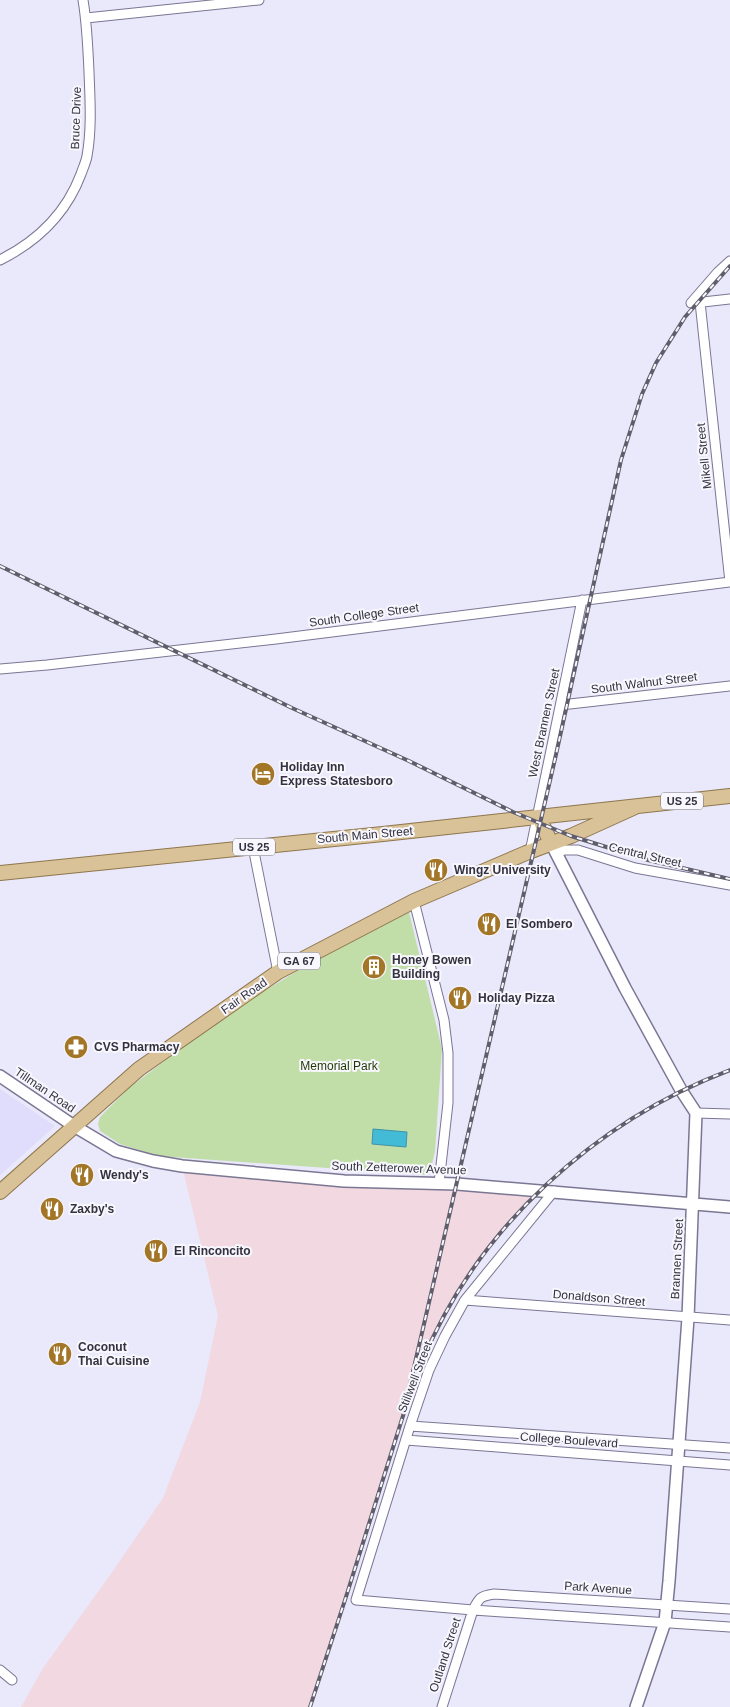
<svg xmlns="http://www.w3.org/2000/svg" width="730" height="1707" viewBox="0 0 730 1707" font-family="Helvetica,sans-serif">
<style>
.built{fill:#e0dcfc}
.industrial{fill:#f2d9e1}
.green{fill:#c1dea9}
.water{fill:#44bbd6;stroke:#3f92a9}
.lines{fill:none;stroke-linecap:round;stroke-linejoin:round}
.street-casing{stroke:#7a7693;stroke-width:11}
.secondary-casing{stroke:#7a7693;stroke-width:14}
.primary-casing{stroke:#8e764c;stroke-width:16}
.street{stroke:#fff;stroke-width:9}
.secondary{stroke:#fff;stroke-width:11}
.primary{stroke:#d9c298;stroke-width:14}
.rail-casing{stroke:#605e6c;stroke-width:4}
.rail{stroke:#f7f7fd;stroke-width:2;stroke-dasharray:5.5;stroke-linecap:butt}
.labels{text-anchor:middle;stroke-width:4;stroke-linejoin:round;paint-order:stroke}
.shield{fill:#f7f7fd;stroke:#6e6d78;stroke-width:1}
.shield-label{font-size:11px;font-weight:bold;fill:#34323f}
.street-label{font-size:12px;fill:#34323f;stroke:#f7f7fd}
.poi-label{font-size:12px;font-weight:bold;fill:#34323f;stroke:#f7f7fd;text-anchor:start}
.park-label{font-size:12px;fill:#1f3800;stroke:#f7f7fd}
</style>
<rect width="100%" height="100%" fill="#eae8fb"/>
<path class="built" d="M0,1089L55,1126L0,1175Z"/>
<path class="industrial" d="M182,1166L542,1190L507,1225L486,1250L466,1279L430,1342L405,1406L345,1600L310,1707H21L43,1668L108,1578L163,1498L200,1402L218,1316Z"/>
<path class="green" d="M409,912L442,1049L435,1151L430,1173L425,1175L158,1156L120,1144L100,1131L98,1124L100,1117L129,1088L228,1013L307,965Z"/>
<path class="water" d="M373,1129L407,1132L406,1147L372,1144Z"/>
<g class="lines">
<g class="street-casing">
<path id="street" d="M86,18L259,0
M0,260C38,241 66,214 81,174C83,168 86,162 87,156C92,128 90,99 89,72C88,48 87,24 83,0
M700,302L730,582
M691,303L718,272L730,261
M694,303L730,299
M0,669L47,665L276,639L730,582
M561,705L730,686
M253,847L278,972
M530,852L582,600
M556,853L564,850H578L635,868L730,885
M414,901L444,1020L448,1053V1103L439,1183
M696,1113L730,1114
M554,1191L465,1300L445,1336L429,1370L410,1426L356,1600L473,1610L730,1627
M465,1300L730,1320
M410,1426L730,1448
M406,1440L730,1465
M0,1670L12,1680
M442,1707L473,1610C479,1598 480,1596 494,1594L730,1609"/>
</g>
<g class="secondary-casing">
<path id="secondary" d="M551,843L625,988L681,1090L696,1113L688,1318L669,1581L665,1622L636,1707
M0,1076L74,1126L116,1151L153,1161L182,1166L344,1181L457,1184L730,1207"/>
</g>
<g class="primary-casing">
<path id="primary" d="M541,817L542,824L551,843
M0,873L383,834L730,796
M0,1192L139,1069L278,972L414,901L526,853L571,836L635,807"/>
</g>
<use href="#street" class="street"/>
<use href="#secondary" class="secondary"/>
<use href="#primary" class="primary"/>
<g class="rail-casing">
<path id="rail" d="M0,566L292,708L409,761L513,812L571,836L648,860L730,879
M422,1362C477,1228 595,1121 730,1070
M405,1406L555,759L621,460L642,394L656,363L685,317L730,266
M310,1707L345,1600L408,1400"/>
</g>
<use href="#rail" class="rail"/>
</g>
<defs>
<g id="hotel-disc" transform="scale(1.25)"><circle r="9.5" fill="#a37527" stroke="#f7f7fd"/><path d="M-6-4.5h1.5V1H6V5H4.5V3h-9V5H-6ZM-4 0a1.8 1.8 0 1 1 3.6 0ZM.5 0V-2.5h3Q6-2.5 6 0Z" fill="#fff"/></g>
<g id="restaurant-disc" transform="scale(1.25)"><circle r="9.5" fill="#a37527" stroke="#f7f7fd"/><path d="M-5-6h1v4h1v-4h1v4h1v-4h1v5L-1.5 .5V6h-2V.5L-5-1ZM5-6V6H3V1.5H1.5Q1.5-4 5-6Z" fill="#fff"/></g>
<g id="building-disc" transform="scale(1.25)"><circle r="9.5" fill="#a37527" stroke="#f7f7fd"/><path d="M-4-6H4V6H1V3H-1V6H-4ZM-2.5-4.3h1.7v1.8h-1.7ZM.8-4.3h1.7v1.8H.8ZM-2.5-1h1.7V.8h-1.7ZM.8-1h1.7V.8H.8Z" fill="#fff"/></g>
<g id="pharmacy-disc" transform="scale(1.25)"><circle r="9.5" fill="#a37527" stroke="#f7f7fd"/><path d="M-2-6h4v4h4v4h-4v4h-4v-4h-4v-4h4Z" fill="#fff"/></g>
</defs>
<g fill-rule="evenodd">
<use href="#hotel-disc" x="263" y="774"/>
<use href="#restaurant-disc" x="436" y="870"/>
<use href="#restaurant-disc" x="489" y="924"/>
<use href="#building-disc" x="374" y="967"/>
<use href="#restaurant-disc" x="460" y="998"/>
<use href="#pharmacy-disc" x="76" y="1047"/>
<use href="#restaurant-disc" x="82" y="1175"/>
<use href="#restaurant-disc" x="52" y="1209"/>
<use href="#restaurant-disc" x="156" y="1251"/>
<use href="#restaurant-disc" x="60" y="1354"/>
</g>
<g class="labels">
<g class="shield">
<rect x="661" y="792.5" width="42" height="17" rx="4"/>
<rect x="233" y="838.5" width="42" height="17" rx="4"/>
<rect x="278" y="952.5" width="42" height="17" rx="4"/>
</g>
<g class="shield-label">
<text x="682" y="805">US 25</text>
<text x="254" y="851">US 25</text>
<text x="299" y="965">GA 67</text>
</g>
<g class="street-label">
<text transform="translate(76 118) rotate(-88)" y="4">Bruce Drive</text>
<text transform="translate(704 456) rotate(-96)" y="4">Mikell Street</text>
<text transform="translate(364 615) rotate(-8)" y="4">South College Street</text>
<text transform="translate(644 683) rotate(-7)" y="4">South Walnut Street</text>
<text transform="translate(544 723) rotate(-78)" y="4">West Brannen Street</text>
<text transform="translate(365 835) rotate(-5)" y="4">South Main Street</text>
<text transform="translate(645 855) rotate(13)" y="4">Central Street</text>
<text transform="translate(244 996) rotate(-35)" y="4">Fair Road</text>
<text transform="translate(45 1090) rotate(34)" y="4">Tillman Road</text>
<text transform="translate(399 1168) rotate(2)" y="4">South Zetterower Avenue</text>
<text transform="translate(677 1259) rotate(-87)" y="4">Brannen Street</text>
<text transform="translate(599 1298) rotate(5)" y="4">Donaldson Street</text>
<text transform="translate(415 1377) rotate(-69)" y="4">Stillwell Street</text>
<text transform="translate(569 1440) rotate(4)" y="4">College Boulevard</text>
<text transform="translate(598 1588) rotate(4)" y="4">Park Avenue</text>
<text transform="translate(445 1655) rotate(-72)" y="4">Outland Street</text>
</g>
<g class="poi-label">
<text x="280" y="771">Holiday Inn<tspan x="280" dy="14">Express Statesboro</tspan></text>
<text x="454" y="874">Wingz University</text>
<text x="506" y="928">El Sombero</text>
<text x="392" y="964">Honey Bowen<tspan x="392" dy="14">Building</tspan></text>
<text x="478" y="1002">Holiday Pizza</text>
<text x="94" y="1051">CVS Pharmacy</text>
<text x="100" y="1179">Wendy's</text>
<text x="70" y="1213">Zaxby's</text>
<text x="174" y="1255">El Rinconcito</text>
<text x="78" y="1351">Coconut<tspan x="78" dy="14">Thai Cuisine</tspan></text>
</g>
<g class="park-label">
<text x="339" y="1070">Memorial Park</text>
</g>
</g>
</svg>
